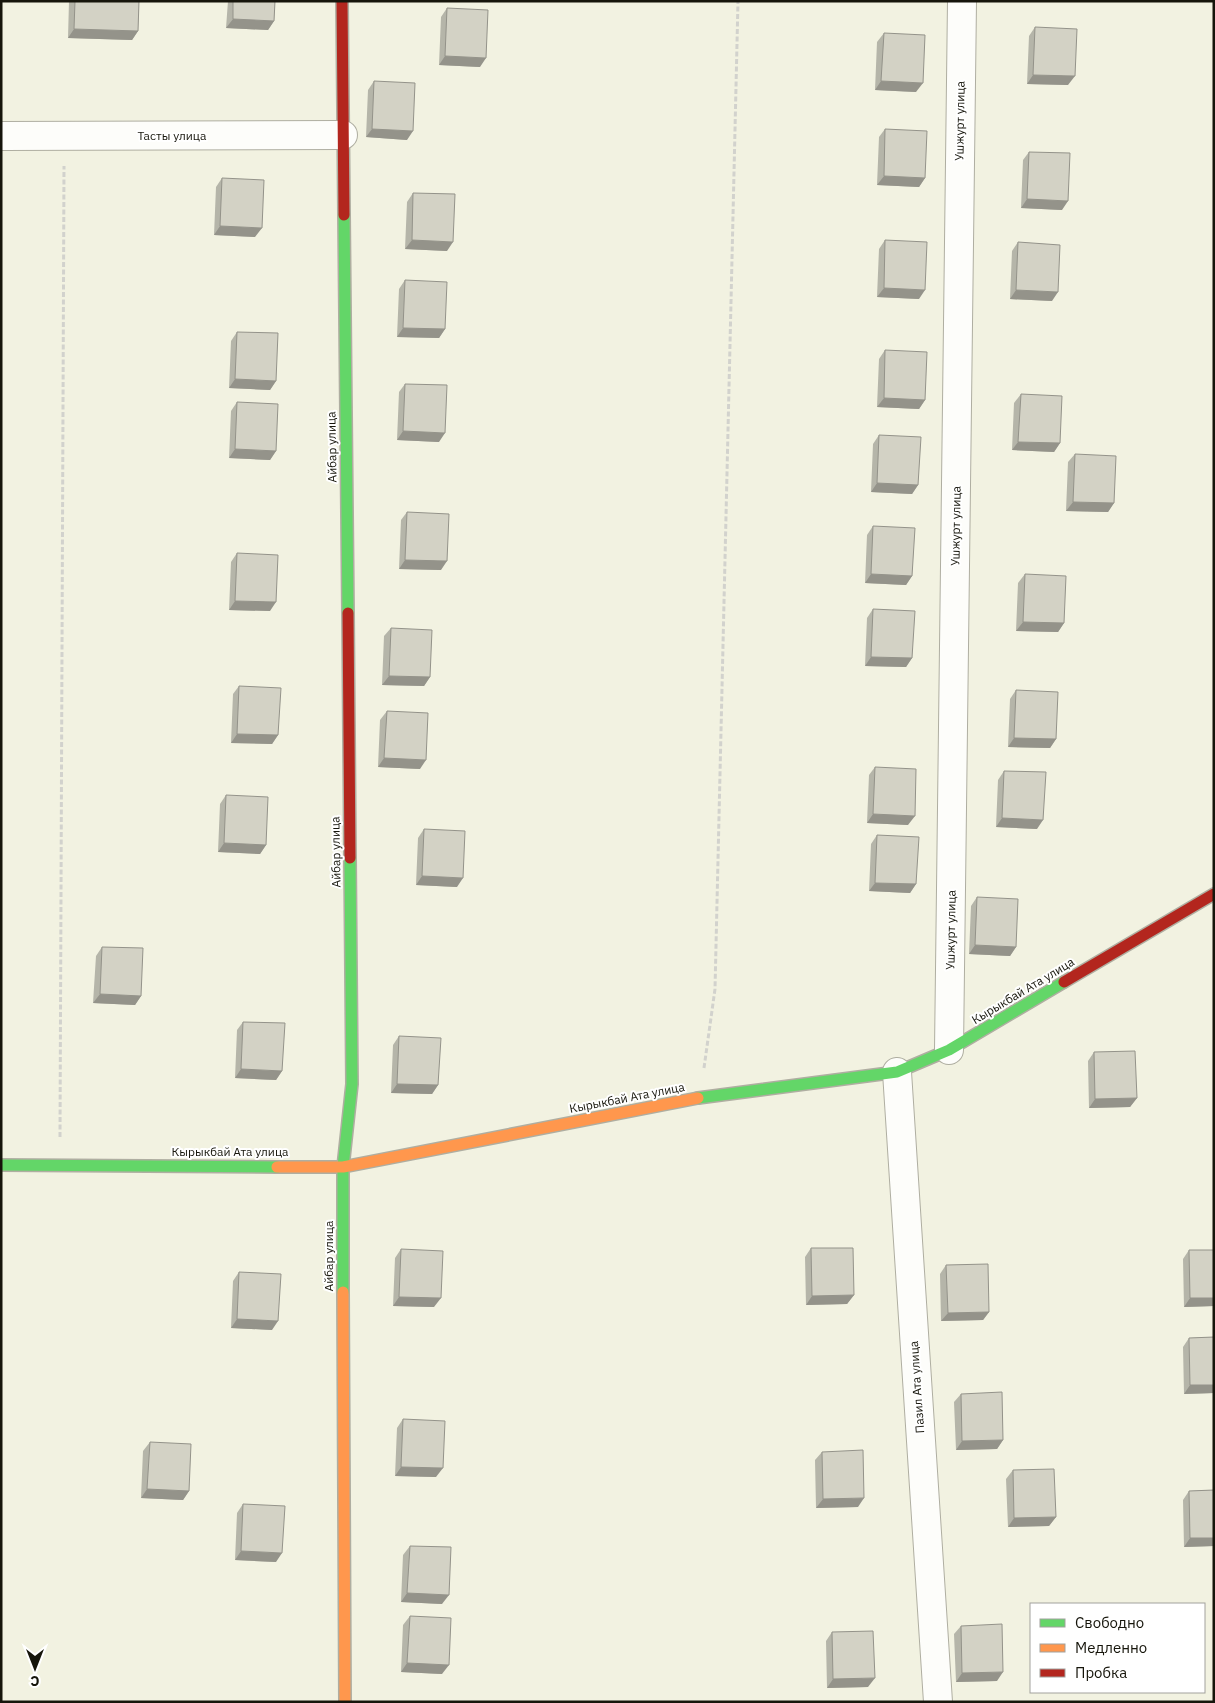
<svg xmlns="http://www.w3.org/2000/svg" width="1215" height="1703" viewBox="0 0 1215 1703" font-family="'IBM Plex Sans',sans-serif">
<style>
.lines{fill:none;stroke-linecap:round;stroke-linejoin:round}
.street-casing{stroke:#afaea1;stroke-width:30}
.fast-casing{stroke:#afaea1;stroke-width:14}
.slow-casing{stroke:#afaea1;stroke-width:14}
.jam-casing{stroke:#afaea1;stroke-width:14}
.path{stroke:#d2d2cd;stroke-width:3;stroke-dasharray:5 2.5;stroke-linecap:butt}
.street{stroke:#fdfdfa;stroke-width:28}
.fast{stroke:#63d668;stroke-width:11}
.slow{stroke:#ff974d;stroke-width:11}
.jam{stroke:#b3261e;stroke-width:11}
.wall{fill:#b5b5a9}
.shaded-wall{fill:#94938a}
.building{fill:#d3d2c5;stroke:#94938a}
.labels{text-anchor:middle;stroke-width:4;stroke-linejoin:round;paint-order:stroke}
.street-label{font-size:12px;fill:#16150b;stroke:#fff}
</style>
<rect width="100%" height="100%" fill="#f2f2e1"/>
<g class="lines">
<g class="street-casing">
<path id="street" d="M1,136L343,135
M949,1050L962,1
M897,1072L938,1702"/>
</g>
<g class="fast-casing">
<path id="fast" d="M344,215L348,613
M698,1098L897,1072L949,1050L1064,982
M1,1165L277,1167
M343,1292V1167L352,1084L350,858"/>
</g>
<g class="slow-casing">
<path id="slow" d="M277,1167H343L698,1098
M343,1292L345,1702"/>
</g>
<g class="jam-casing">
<path id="jam" d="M342,1L344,215
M348,613L350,858
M1064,982L1214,894"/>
</g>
<path class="path" d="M704,1068L715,989L738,1
M60,1137L64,166"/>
<use href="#street" class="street"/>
<use href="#fast" class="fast"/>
<use href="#slow" class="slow"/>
<use href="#jam" class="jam"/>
</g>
<path class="wall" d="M69,1H139L138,31L132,40L68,38Z
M228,1H275L274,21L268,30L226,28Z
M447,8L480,67L439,65L441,17Z
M1035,27L1068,85L1027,84L1029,36Z
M884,33L916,92L875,90L877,42Z
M374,81L407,140L366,137L368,90Z
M885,129L925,178L919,187L877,185L879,137Z
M1029,152L1062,210L1021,208L1023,160Z
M222,178L255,237L214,235L216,187Z
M413,193L447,251L405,249L407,202Z
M885,240L919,299L877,297L879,249Z
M1018,242L1052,301L1010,299L1012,251Z
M405,280L445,329L439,338L397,337L399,289Z
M237,332L276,381L270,390L229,388L231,341Z
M885,350L925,400L919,409L877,407L879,359Z
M405,384L439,442L397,440L399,392Z
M1021,394L1060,443L1054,452L1012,450L1014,403Z
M237,402L276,451L270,460L229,458L231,411Z
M879,435L918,485L912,494L871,492L873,444Z
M1075,454L1114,503L1108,512L1066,511L1068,462Z
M407,512L441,570L399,569L401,520Z
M873,526L912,576L906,585L865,583L867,535Z
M237,553L270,611L229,610L231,562Z
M1025,574L1064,623L1058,632L1016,631L1018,583Z
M873,609L912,658L906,667L865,666L867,618Z
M391,628L430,677L424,686L382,685L384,636Z
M239,686L278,735L272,744L231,743L233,694Z
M1016,690L1056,739L1050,748L1008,747L1010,699Z
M387,711L420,769L378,767L380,720Z
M875,767L908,825L867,823L869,775Z
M1004,771L1037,829L996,827L998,780Z
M226,795L266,845L260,854L218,852L220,804Z
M424,829L457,887L416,885L418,838Z
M877,835L916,884L910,893L869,891L871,844Z
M977,897L1016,947L1010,956L969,954L971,906Z
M102,947L141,996L135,1005L93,1003L96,956Z
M243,1022L282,1071L276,1080L235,1078L237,1030Z
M399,1036L438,1085L432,1094L391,1093L393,1045Z
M1094,1052L1137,1098L1130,1107L1089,1108L1088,1061Z
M811,1248L854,1295L847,1304L806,1305L805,1257Z
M401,1249L434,1307L393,1306L395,1258Z
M1189,1250L1214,1306L1184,1307L1183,1259Z
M946,1265L989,1312L983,1320L941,1321L940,1274Z
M239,1272L272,1330L231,1328L233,1281Z
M1214,1337V1393L1184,1394L1183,1347L1189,1338Z
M961,1394L1003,1440L997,1449L956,1450L954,1402Z
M403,1419L436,1477L395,1476L397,1428Z
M150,1442L189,1491L183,1500L141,1498L143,1451Z
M822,1452L858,1507L816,1508L815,1460Z
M1013,1470L1056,1517L1049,1526L1008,1527L1006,1479Z
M1214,1490V1546L1184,1547L1183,1500L1189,1491Z
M243,1504L276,1562L235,1560L237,1513Z
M410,1546L442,1604L401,1602L403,1555Z
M410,1616L442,1674L401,1672L403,1625Z
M961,1626L997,1681L956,1682L954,1634Z
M832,1632L868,1687L827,1688L826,1641Z"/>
<path class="shaded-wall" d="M233,19L274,21L268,30L226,28Z
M74,29L138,31L132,40L68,38Z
M445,56L486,58L480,67L439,65Z
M1033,75L1075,76L1068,85L1027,84Z
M881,81L923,83L916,92L875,90Z
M372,129L413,131L407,140L366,137Z
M884,176L925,178L919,187L877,185Z
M1027,199L1068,201L1062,210L1021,208Z
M220,226L262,228L255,237L214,235Z
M412,240L453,242L447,251L405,249Z
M884,288L925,290L919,299L877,297Z
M1016,290L1058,292L1052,301L1010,299Z
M403,328L445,329L439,338L397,337Z
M235,379L276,381L270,390L229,388Z
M884,398L925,400L919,409L877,407Z
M403,431L445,433L439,442L397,440Z
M1018,442L1060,443L1054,452L1012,450Z
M235,449L276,451L270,460L229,458Z
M877,483L918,485L912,494L871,492Z
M1073,502L1114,503L1108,512L1066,511Z
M405,560L447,561L441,570L399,569Z
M871,574L912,576L906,585L865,583Z
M235,601L276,602L270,611L229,610Z
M1023,622L1064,623L1058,632L1016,631Z
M871,657L912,658L906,667L865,666Z
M389,676L430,677L424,686L382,685Z
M237,734L278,735L272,744L231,743Z
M1014,738L1056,739L1050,748L1008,747Z
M384,758L426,760L420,769L378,767Z
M873,814L915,816L908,825L867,823Z
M1002,818L1043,820L1037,829L996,827Z
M224,843L266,845L260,854L218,852Z
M422,876L463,878L457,887L416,885Z
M875,883L916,884L910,893L869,891Z
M975,945L1016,947L1010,956L969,954Z
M100,994L141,996L135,1005L93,1003Z
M241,1069L282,1071L276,1080L235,1078Z
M397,1084L438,1085L432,1094L391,1093Z
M1137,1098L1130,1107L1089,1108L1095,1099Z
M854,1295L847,1304L806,1305L812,1296Z
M399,1297L441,1298L434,1307L393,1306Z
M1190,1298H1214V1306L1184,1307Z
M989,1312L983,1320L941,1321L948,1313Z
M237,1319L278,1321L272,1330L231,1328Z
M1190,1385H1214V1393L1184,1394Z
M1003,1440L997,1449L956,1450L962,1441Z
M401,1467L443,1468L436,1477L395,1476Z
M147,1489L189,1491L183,1500L141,1498Z
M864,1498L858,1507L816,1508L823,1499Z
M1056,1517L1049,1526L1008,1527L1014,1518Z
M1190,1538H1214V1546L1184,1547Z
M241,1551L282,1553L276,1562L235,1560Z
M407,1593L449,1595L442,1604L401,1602Z
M407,1663L449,1665L442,1674L401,1672Z
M1003,1672L997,1681L956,1682L962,1673Z
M875,1678L868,1687L827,1688L833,1679Z"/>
<path class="building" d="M75,1H139L138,31L74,29Z
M233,1H275L274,21L233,19Z
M447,8L488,10L486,58L445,56Z
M1035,27L1077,29L1075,76L1033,75Z
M884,33L925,35L923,83L881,81Z
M374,81L415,83L413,131L372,129Z
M885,129L927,131L925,178L884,176Z
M1029,152L1070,153L1068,201L1027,199Z
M222,178L264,180L262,228L220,226Z
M413,193L455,194L453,242L412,240Z
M885,240L927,242L925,290L884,288Z
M1018,242L1060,245L1058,292L1016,290Z
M405,280L447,282L445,329L403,328Z
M237,332L278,333L276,381L235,379Z
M885,350L927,352L925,400L884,398Z
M405,384L447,385L445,433L403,431Z
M1021,394L1062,396L1060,443L1018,442Z
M237,402L278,404L276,451L235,449Z
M879,435L921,437L918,485L877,483Z
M1075,454L1116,456L1114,503L1073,502Z
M407,512L449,514L447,561L405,560Z
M873,526L915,528L912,576L871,574Z
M237,553L278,555L276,602L235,601Z
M1025,574L1066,576L1064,623L1023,622Z
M873,609L915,611L912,658L871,657Z
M391,628L432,630L430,677L389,676Z
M239,686L281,688L278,735L237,734Z
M1016,690L1058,692L1056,739L1014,738Z
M387,711L428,713L426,760L384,758Z
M875,767L916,769L915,816L873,814Z
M1004,771L1046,772L1043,820L1002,818Z
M226,795L268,797L266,845L224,843Z
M424,829L465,831L463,878L422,876Z
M877,835L919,837L916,884L875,883Z
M977,897L1018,899L1016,947L975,945Z
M102,947L143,948L141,996L100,994Z
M243,1022L285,1023L282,1071L241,1069Z
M399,1036L441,1038L438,1085L397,1084Z
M1135,1051L1137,1098L1095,1099L1094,1052Z
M811,1248H853L854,1295L812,1296Z
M401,1249L443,1251L441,1298L399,1297Z
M1189,1250H1214V1298H1190Z
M988,1264L989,1312L948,1313L946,1265Z
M239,1272L281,1274L278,1321L237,1319Z
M1214,1337V1385H1190L1189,1338Z
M1002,1392L1003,1440L962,1441L961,1394Z
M403,1419L445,1421L443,1468L401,1467Z
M150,1442L191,1444L189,1491L147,1489Z
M863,1450L864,1498L823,1499L822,1452Z
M1054,1469L1056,1517L1014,1518L1013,1470Z
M1214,1490V1538H1190L1189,1491Z
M243,1504L285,1506L282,1553L241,1551Z
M410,1546L451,1547L449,1595L407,1593Z
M410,1616L451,1618L449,1665L407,1663Z
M1002,1624L1003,1672L962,1673L961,1626Z
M873,1631L875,1678L833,1679L832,1632Z"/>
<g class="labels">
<g class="street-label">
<text transform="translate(960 121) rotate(-89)" y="4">Ушжурт улица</text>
<text x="172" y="140">Тасты улица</text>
<text transform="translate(332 447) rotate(-91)" y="4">Айбар улица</text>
<text transform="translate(956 526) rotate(-89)" y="4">Ушжурт улица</text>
<text transform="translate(336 852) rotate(-91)" y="4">Айбар улица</text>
<text transform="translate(951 930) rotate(-89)" y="4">Ушжурт улица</text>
<text transform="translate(1023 991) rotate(-31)" y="4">Кырыкбай Ата улица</text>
<text transform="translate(627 1098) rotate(-11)" y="4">Кырыкбай Ата улица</text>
<text x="230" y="1156">Кырыкбай Ата улица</text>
<text transform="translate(329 1256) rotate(-90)" y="4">Айбар улица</text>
<text transform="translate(917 1387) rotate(-94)" y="4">Пазил Ата улица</text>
</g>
</g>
<rect width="1215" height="1703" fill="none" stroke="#16150b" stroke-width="5"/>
<rect x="1030" y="1603" width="175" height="90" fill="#ffffff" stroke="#a2a19d"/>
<rect x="1040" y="1619" width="25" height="8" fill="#63d668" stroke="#a2a19d"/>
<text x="1075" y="1628" font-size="15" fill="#16150b">Свободно</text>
<rect x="1040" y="1644" width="25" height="8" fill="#ff974d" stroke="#a2a19d"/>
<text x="1075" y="1653" font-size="15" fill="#16150b">Медленно</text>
<rect x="1040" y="1669" width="25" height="8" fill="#b3261e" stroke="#a2a19d"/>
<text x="1075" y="1678" font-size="15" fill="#16150b">Пробка</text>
<g transform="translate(35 1668) rotate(180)" stroke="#ffffff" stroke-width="4" paint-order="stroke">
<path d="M0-4L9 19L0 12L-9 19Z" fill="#16150b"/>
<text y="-8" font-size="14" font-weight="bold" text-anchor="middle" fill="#16150b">С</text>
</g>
</svg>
